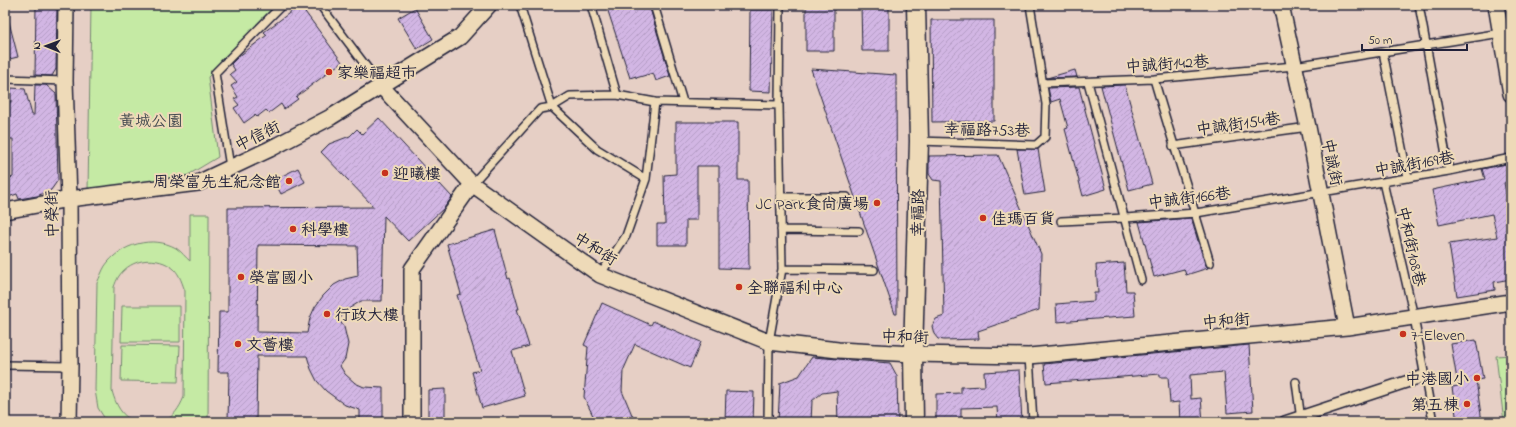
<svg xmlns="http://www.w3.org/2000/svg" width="1516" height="427" viewBox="0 0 1516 427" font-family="'Indie Flower','LXGW WenKai TC',sans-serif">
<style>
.park{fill:#c5eaa4;stroke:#748670}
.building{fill:url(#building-hatch);stroke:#22223b;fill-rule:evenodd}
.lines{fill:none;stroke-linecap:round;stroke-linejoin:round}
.service-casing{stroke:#22223b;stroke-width:10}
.pedestrian-casing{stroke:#22223b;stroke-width:14}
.minor-casing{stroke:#22223b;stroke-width:18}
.tertiary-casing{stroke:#22223b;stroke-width:21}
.service{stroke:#eedab8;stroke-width:7}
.pedestrian{stroke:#eedab8;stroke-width:11}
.minor{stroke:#eedab8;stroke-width:15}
.tertiary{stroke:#eedab8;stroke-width:18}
.poi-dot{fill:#c8321e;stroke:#eedab8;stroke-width:1.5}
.labels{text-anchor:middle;stroke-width:4;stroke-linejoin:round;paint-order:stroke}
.street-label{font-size:16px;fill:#22223b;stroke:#eedab8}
.poi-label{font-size:16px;fill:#22223b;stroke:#eedab8;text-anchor:start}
.park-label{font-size:16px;fill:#434a50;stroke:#eedab8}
</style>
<defs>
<pattern id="building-hatch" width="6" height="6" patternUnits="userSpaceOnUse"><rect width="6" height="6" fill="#d2b6e4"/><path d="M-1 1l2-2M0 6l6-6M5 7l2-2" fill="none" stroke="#b49cc4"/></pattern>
</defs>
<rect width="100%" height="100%" fill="#e6cfc5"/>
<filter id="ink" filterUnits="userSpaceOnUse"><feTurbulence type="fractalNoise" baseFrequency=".025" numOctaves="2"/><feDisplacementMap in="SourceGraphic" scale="8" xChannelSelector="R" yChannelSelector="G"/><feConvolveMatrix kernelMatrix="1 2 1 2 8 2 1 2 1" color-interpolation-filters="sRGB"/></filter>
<g filter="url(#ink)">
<path class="park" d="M91,5H275L208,77L218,157L183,178L88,192Z
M190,214H209L208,422H163C174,416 179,409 184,397L185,291C182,283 180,275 174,269C158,255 131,258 119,276C117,279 115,284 114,287L112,391C116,405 121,415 134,422H107L98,408L95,390L97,283C100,277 102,271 105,266C120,244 153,235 176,248C182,252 185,257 190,261Z
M122,306H180V342H121Z
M122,345L180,346L178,382L121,381Z
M1511,355V422H1504L1496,356Z"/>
<path class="building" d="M36,5H57L56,69L52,76L35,75Z
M300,5L342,62L296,97L298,99L284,109L281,104L269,113L266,110L257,117L255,115L244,123L234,108L239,105L234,99L238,97L231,86L237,82L230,74L235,70L231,64L238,57L267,35L264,32Z
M606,5H649L670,76L656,81L653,73L636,78V76L630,78Z
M806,5H834V51H806Z
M861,5H889V51H862Z
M415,8L433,39L417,49L398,18Z
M750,10H773L771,92L749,91Z
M931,20H994V121L932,122Z
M9,22L18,57L5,60V23Z
M811,69L896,75L897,314H895Z
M1075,70L1077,77L1047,78Z
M35,85H46L56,94L58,180L51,190L37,196L19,199L17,194L8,197L5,187V180L13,177V139H5V102H11V88L25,89L32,115H34Z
M1125,85L1152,184L1129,190L1101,86Z
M1079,87L1106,189L1083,196L1065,129L1068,128L1060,99L1051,102L1048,88Z
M379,118L452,197L444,208L408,241L384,216L382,301H361L345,311L339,320L344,327L348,344L345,359L340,366L345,374L355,383L364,387L383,388V422H360V410L345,405L326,391L317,381L311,369L307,356H257L256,422H228L229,372H218L219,312H228V208L374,207L321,152L329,144L350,136L357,129L362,134ZM258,245L357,246L358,276L345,279L334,285L323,296L315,307L310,318L307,333L257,332Z
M676,122H738V180H748L749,269L719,268V166H697V220H686V245H657V224H665L664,175L676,174Z
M1017,149H1038L1045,192L1025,195Z
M998,155L1041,254L1039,310L978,331L979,339L944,340L938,339L934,334L932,326L936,319L944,316L941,181L933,180L929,174V156Z
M1511,163V181L1504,183L1511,216V279L1494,282L1495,290L1457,296L1449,244L1497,237L1492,214L1439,225L1432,190L1485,179L1482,169Z
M298,168L305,182L281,194L274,180Z
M1191,218L1205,264L1208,268L1186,275L1184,269L1154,277L1139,222Z
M495,230L508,279L510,278L519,309H517L529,346L512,351L525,396L482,408L472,372L480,370L457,295L461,294L447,244Z
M1124,263L1126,291H1133L1135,316L1057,322L1056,304L1094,301V293H1098L1096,265Z
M602,303L651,325L653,321L701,342L690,368L635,344L623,371L622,391L635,422H596L584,397L588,347L584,345Z
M1476,340L1483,379L1476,380L1482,422H1457L1452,387L1458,386L1451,344Z
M1249,345L1253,411L1227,413L1224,372L1190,375L1191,399L1201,398L1203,422H1180L1179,402L1170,403L1168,377H1160V374L1046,383L1044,364Z
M812,357L890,363L897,376L898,422H838L837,391L822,393L812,401L811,422H778L780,383L799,376Z
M1019,370L1022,422H998L997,407L961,408V422H936V394L961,393V387L985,386L984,372Z
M445,389V422H428V390Z
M726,391L754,392L753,422H725Z"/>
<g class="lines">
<g class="service-casing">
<path id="service" d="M320,5L381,86
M520,5L552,107L597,149L646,179
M591,5L617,95
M654,5L683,102
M1136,5H1137
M1419,5L1449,171
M1383,52L1408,178
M5,79L65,81
M1154,79C1172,141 1192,201 1210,263
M1088,82L1141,280
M1043,83L1154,79L1294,66L1501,33
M919,141L1036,145L1045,137L1046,104L1030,5
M1173,146L1308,127
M230,167L215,73L282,5
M1383,182L1414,317L1433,422
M472,184L540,109L552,107L570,96L617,95L655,102L779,105
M780,197H847
M1061,221L1125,218L1196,213L1449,171L1511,158
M781,230L859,231
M782,269L874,270
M600,275L626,236L646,179L655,102
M1029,356L1033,422
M5,365L70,366
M1296,382L1301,420
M768,422L769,342L782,269L779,105L780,5"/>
</g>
<g class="pedestrian-casing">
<path id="pedestrian" d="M1285,422L1424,376"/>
</g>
<g class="minor-casing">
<path id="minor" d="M66,5L65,81L69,199L70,366L69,422
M1281,5L1308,127L1347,327
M1496,5L1511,94
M381,86L472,184L600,275L769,342L838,350L913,354L1029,356L1347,327L1511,302
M5,211L69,199L198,183L270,149L331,117L460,37L489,5
M412,422V269L472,184"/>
</g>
<g class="tertiary-casing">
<path id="tertiary" d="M914,422L913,354L919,141L916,5"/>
</g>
<use href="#service" class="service"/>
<use href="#pedestrian" class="pedestrian"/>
<use href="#minor" class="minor"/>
<use href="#tertiary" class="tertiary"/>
</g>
</g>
<g class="poi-dot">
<circle cx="329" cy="72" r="4"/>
<circle cx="385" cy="173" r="4"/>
<circle cx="289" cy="181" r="4"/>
<circle cx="877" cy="203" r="4"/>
<circle cx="983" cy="218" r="4"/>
<circle cx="293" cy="229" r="4"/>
<circle cx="241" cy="277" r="4"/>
<circle cx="739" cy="287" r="4"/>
<circle cx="327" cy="314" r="4"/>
<circle cx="1403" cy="334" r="4"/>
<circle cx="238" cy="344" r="4"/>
<circle cx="1477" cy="378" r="4"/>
<circle cx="1467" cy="404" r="4"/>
</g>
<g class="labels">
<g class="street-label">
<text transform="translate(1167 63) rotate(-4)" y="6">中誠街142巷</text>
<text transform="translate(1238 123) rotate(-8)" y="6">中誠街154巷</text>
<text transform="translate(987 129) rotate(1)" y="6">幸福路753巷</text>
<text transform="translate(257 135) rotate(-26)" y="6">中信街</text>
<text transform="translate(1333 162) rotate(79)" y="6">中誠街</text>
<text transform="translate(1414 163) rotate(-10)" y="6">中誠街169巷</text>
<text transform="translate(1189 197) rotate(-7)" y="6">中誠街166巷</text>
<text transform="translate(917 213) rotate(-89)" y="6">幸福路</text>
<text transform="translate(51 214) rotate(-91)" y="6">中榮街</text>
<text transform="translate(1412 246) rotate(77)" y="6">中和街108巷</text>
<text transform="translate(596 248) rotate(32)" y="6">中和街</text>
<text transform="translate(1226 320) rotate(-5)" y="6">中和街</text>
<text transform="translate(905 336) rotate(2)" y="6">中和街</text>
</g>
<g class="poi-label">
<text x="337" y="78">家樂福超市</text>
<text x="393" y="179">迎曦樓</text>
<text x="281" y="187" text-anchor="end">周榮富先生紀念館</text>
<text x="869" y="209" text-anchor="end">JC Park食尚廣場</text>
<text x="991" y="224">佳瑪百貨</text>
<text x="301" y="235">科學樓</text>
<text x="249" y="283">榮富國小</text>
<text x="747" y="293">全聯福利中心</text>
<text x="335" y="320">行政大樓</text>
<text x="1411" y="340">7-Eleven</text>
<text x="246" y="350">文薈樓</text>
<text x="1469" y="384" text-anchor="end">中港國小</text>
<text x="1459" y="410" text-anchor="end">第五棟</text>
</g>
<g class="park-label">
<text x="151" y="126">黃城公園</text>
</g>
</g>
<rect width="1516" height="427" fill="none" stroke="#eedab8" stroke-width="20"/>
<rect x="10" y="10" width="1496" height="407" fill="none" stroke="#22223b" stroke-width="1.5" filter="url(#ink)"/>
<g transform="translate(46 46) rotate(271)" stroke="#eedab8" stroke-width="3" paint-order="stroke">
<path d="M0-3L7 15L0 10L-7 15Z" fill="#22223b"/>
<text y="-6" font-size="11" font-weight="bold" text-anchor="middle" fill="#22223b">N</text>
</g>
<path d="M1362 44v6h105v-6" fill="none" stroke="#22223b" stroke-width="2"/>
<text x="1368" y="44" font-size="12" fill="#22223b" stroke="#eedab8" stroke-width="3" paint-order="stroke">50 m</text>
</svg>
